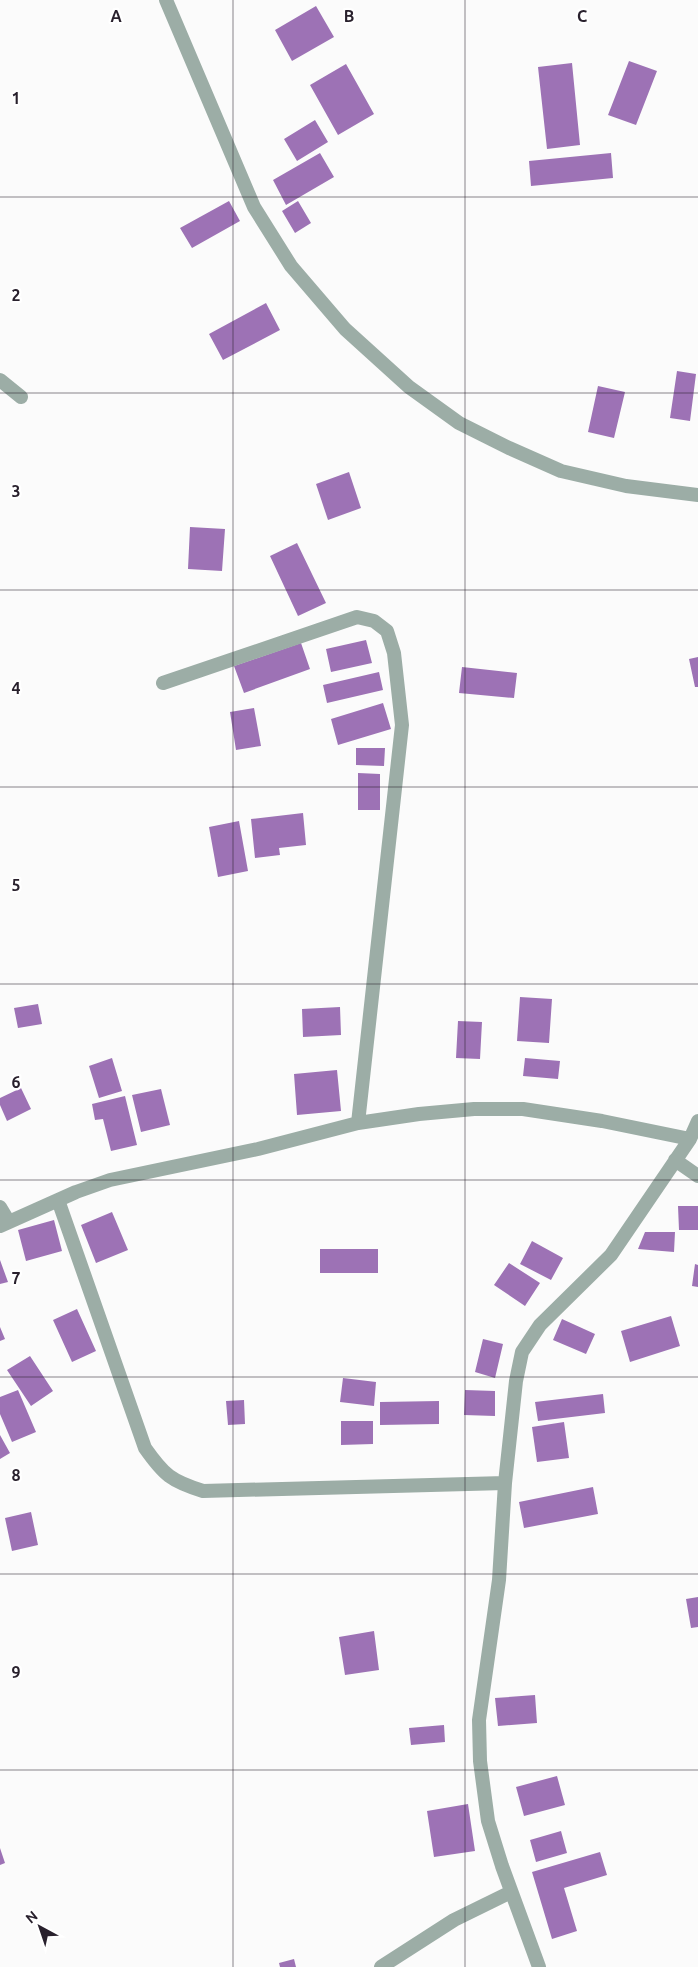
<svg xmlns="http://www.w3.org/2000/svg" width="698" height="1967" viewBox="0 0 698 1967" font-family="Ubuntu,sans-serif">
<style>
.building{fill:#9d72b5}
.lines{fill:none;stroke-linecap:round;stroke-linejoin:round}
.minor{stroke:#9cada6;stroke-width:14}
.grid{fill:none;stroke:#29212d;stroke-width:1;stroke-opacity:0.55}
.grid-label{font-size:16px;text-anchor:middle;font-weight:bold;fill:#29212d;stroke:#fff;stroke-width:4.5;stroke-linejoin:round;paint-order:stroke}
</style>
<rect width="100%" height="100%" fill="#fbfbfb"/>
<path class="building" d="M316,6L334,37L292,61L275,30Z
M629,61L657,71L636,125L608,115Z
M572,63L580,145L547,149L538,67Z
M346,64L374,114L338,135L310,85Z
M315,120L328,142L297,161L284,139Z
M320,153L334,177L286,205L273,180Z
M611,153L613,178L531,186L529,161Z
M229,201L240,221L192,248L180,228Z
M298,201L311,223L295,233L282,211Z
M266,303L280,330L223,360L209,334Z
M677,371L696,374L690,421L670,418Z
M598,386L625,392L614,438L588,432Z
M349,472L361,508L328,520L316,484Z
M190,527L225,529L222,571L188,569Z
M297,543L326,603L298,616L270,556Z
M366,640L372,663L331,672L326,649Z
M301,643L310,669L244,693L234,666Z
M698,657V687H695L689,659Z
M462,667L517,673L514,698L459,693Z
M379,672L383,690L327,703L323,685Z
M383,703L391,729L338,745L331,719Z
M254,708L261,746L236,750L230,712Z
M356,748H385L384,766L356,765Z
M358,773L380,774V810H358Z
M303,813L306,845L279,848L280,855L255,858L251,819Z
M239,821L248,871L218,877L209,827Z
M520,997L552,999L549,1043L517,1041Z
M38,1004L42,1024L18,1028L14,1008Z
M340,1007L341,1035L303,1037L302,1009Z
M458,1021L482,1022L480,1059L456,1058Z
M112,1058L122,1091L99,1098L89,1066Z
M525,1058L560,1061L558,1079L523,1076Z
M337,1070L341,1111L297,1115L294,1074Z
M21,1088L31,1109L7,1121L0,1105V1098Z
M161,1089L170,1125L141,1132L132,1095Z
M125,1096L137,1145L111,1151L103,1119L95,1120L92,1104Z
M678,1206H698V1230H679Z
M112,1212L128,1250L96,1263L81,1225Z
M54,1220L62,1251L26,1261L18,1230Z
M645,1232H675L674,1252L638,1249Z
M532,1241L563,1258L551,1280L520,1264Z
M320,1249H378V1273H320Z
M0,1260L8,1282L0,1284Z
M509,1263L540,1283L525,1306L494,1285Z
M695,1264L698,1265V1287L692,1286Z
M77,1309L96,1351L72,1362L53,1320Z
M671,1316L680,1346L630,1362L621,1331Z
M562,1319L595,1334L586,1354L553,1340Z
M0,1327L5,1339L0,1341Z
M483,1339L503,1344L495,1378L475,1372Z
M30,1356L53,1391L31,1406L7,1370Z
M343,1378L376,1382L374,1406L340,1402Z
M18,1390L36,1432L12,1442L0,1414V1397Z
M465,1390L495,1391V1416L464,1415Z
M603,1394L605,1413L538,1421L535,1402Z
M244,1400L245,1424L228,1425L226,1401Z
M439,1401V1424L380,1425V1402Z
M341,1421H373V1444L341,1445Z
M564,1422L569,1458L537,1462L532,1427Z
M0,1435L10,1453L0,1459Z
M593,1487L598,1514L524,1528L519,1502Z
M31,1512L38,1545L12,1551L5,1518Z
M698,1597V1627L691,1628L686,1599Z
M374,1631L379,1670L345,1675L339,1637Z
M535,1695L537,1723L498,1726L495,1698Z
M444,1725L445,1742L411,1745L409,1728Z
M557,1776L565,1805L524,1816L516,1787Z
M468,1804L475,1851L434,1857L427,1811Z
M561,1831L567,1853L536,1862L530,1840Z
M0,1848L5,1863L0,1865Z
M600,1852L607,1875L564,1888L577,1931L552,1939L532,1872Z
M294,1959L296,1967H280L279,1963Z"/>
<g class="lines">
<path class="minor" d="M166,0L254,207L291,266L345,329L409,387L459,423L509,448L561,471L626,486L698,495
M0,380L21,397
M163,683L357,617L374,621L387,631L394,653L402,725L358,1123
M675,1160L698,1176
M58,1200L145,1448C164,1475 171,1481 203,1491L505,1483
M0,1207L9,1222
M0,1226L76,1192L110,1180L258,1149L358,1123L419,1114L474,1109H523L602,1121L690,1139
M381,1967L454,1920L511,1892
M539,1967L502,1866L488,1821L480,1761L479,1720L499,1580L505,1483L516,1381L522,1352L540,1325L611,1255L690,1139L698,1121"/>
</g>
<path class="grid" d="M233,0V1967M465,0V1967M0,197H698M0,393H698M0,590H698M0,787H698M0,984H698M0,1180H698M0,1377H698M0,1574H698M0,1770H698"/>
<g class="grid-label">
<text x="116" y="22">A</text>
<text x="349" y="22">B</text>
<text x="582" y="22">C</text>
<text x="16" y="104">1</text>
<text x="16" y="301">2</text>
<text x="16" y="497">3</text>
<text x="16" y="694">4</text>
<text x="16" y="891">5</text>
<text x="16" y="1088">6</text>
<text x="16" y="1284">7</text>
<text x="16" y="1481">8</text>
<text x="16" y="1678">9</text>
</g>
<g transform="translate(40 1927) rotate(320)" stroke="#ffffff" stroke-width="4" paint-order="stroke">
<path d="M0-4L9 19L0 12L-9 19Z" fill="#29212d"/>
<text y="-8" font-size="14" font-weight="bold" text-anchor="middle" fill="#29212d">N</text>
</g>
</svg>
